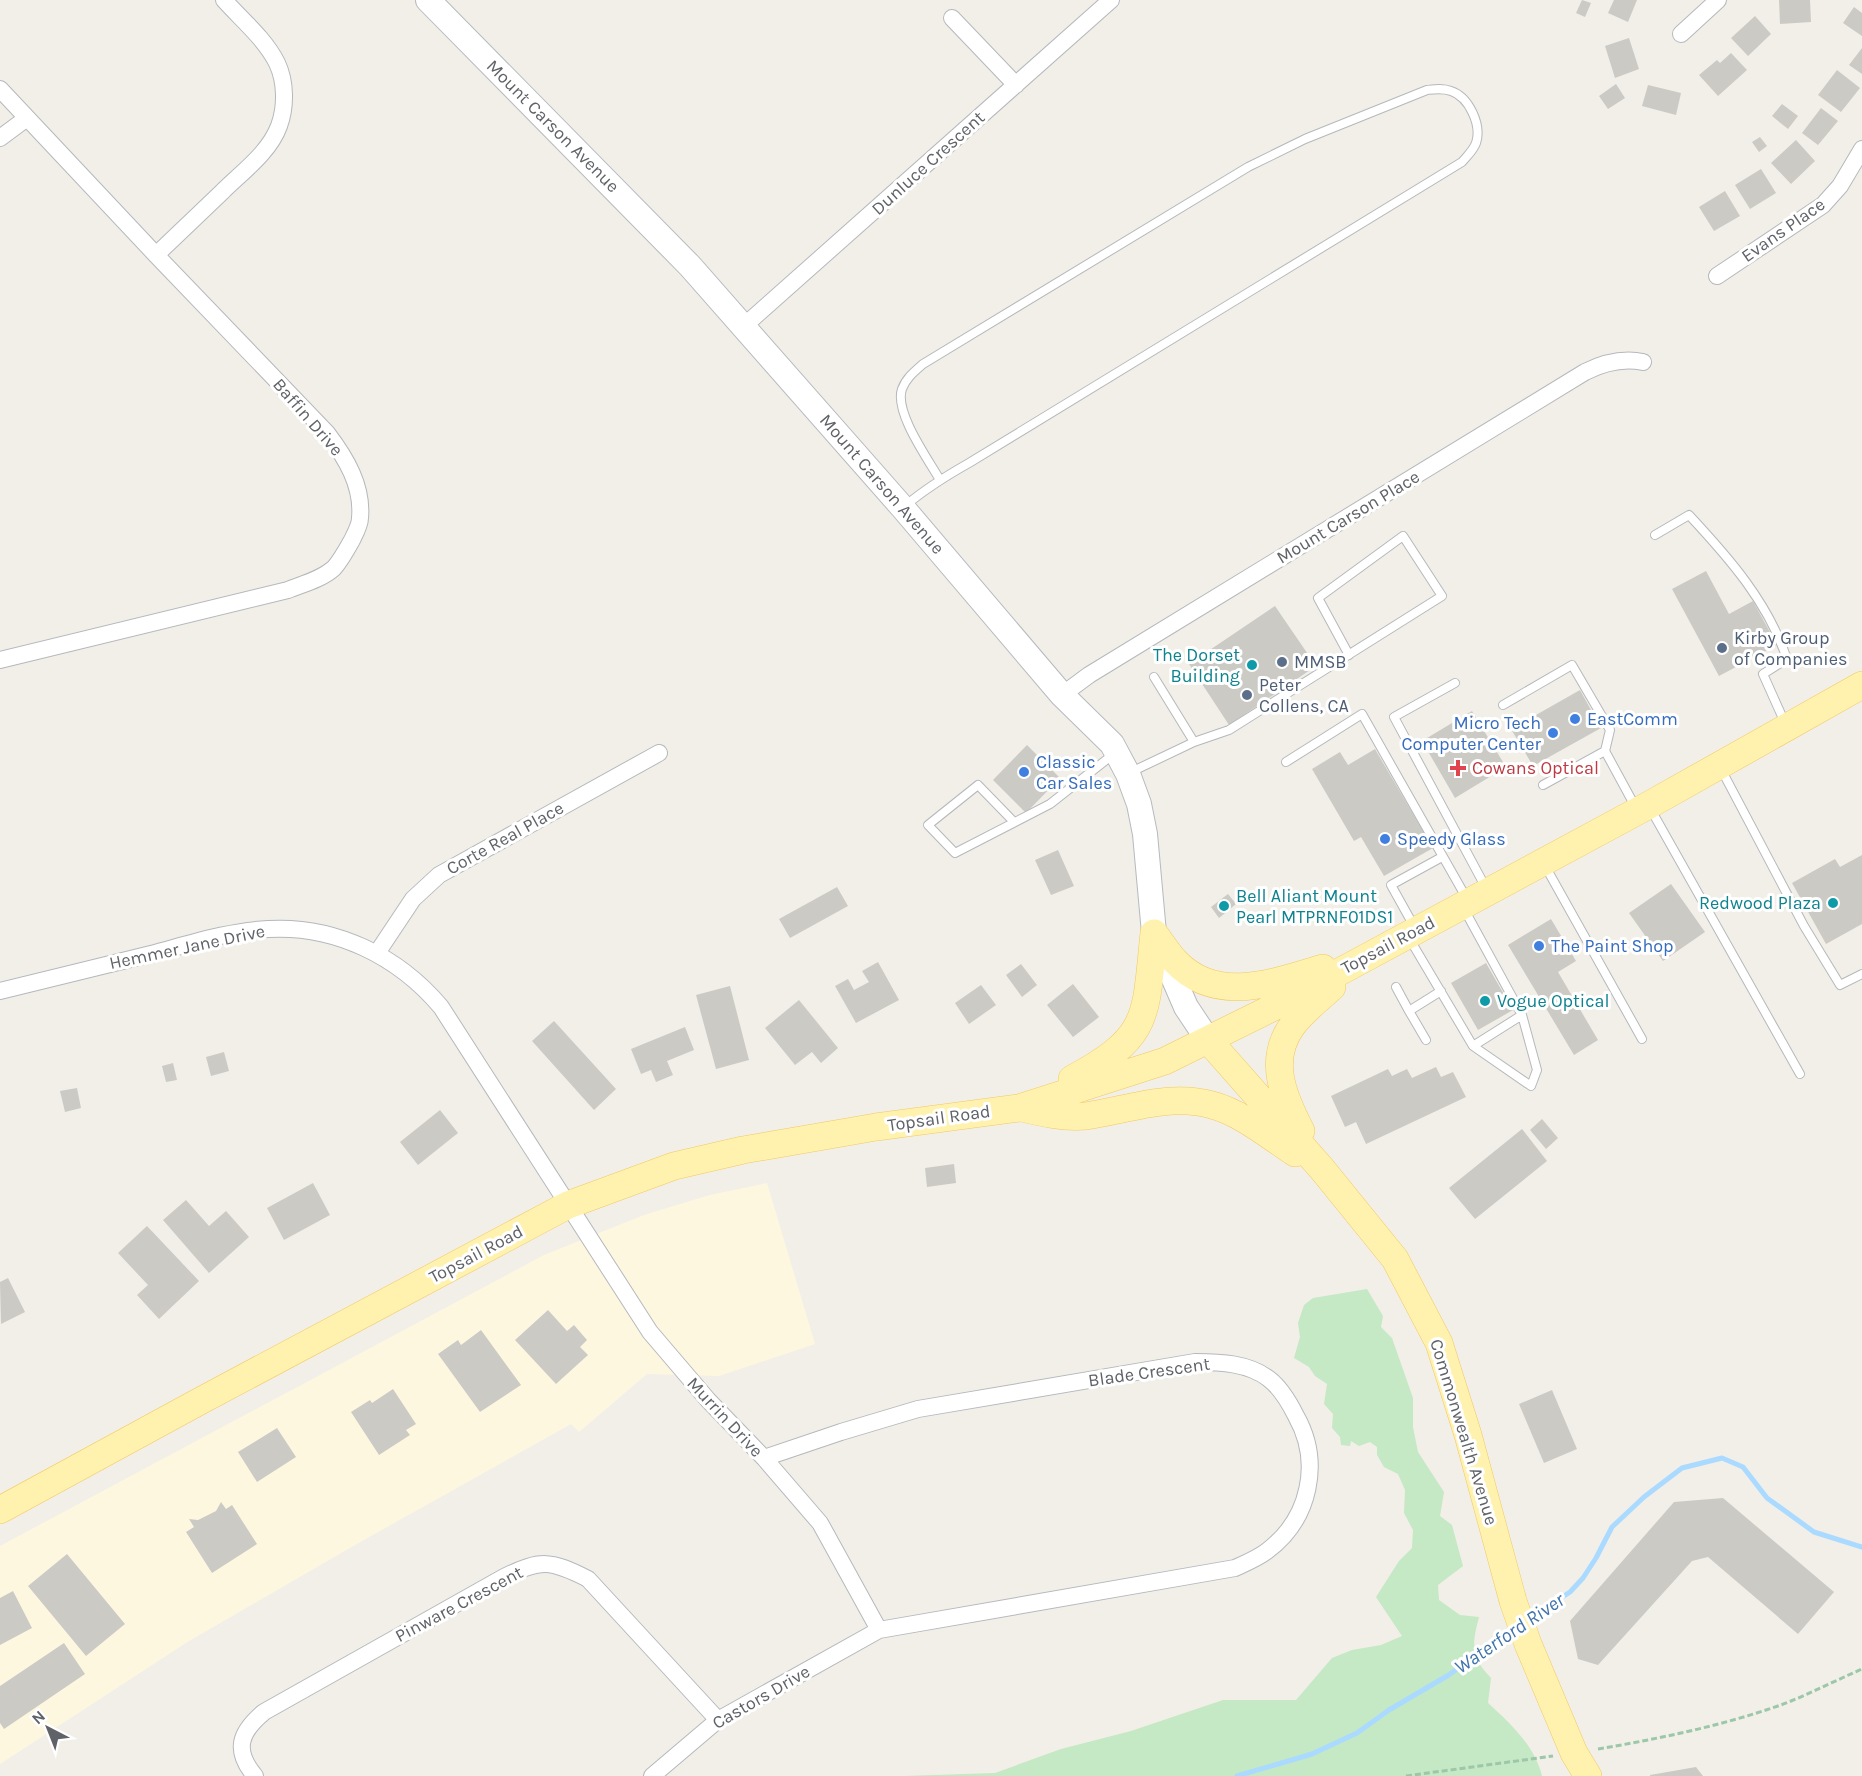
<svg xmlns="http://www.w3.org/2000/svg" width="1862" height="1776" viewBox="0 0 1862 1776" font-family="Karla,sans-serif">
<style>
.commercial{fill:#fef7e0}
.green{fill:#c5e8c5}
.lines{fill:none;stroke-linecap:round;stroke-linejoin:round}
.stream{stroke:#aadaff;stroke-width:5}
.building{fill:#cccac5}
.service-casing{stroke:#b5b8bc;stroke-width:10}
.minor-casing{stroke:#b5b8bc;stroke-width:18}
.secondary-casing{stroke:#b6babf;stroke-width:26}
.primary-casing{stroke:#f2c960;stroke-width:28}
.path{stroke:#9cc7a9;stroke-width:3;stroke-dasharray:6 3;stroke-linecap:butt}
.service{stroke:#fff;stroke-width:8}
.minor{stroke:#fff;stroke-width:16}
.secondary{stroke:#fff;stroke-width:24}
.primary{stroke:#fff2af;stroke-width:27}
.service-dot{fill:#5c6f8a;stroke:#fff;stroke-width:2}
.culture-dot{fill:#0f9aa8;stroke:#fff;stroke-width:2}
.shop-dot{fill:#3f7fe0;stroke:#fff;stroke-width:2}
.health-dot{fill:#e0444e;stroke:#fff;stroke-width:2}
.labels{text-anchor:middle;stroke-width:6;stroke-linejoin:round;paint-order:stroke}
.street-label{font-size:18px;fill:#5f6368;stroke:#fff}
.service-label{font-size:18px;fill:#4e5e75;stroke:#fff;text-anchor:start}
.culture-label{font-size:18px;fill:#0d838f;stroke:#fff;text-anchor:end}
.shop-label{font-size:18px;fill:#366cbe;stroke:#fff;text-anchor:start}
.health-label{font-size:18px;fill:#be3a42;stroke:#fff;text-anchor:start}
.water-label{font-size:20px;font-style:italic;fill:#4174aa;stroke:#fff}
</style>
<rect width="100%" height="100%" fill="#f1efe8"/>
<path class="commercial" d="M767,1183L815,1344L719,1376L647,1374L579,1432L571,1424L355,1545L189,1641L0,1764V1546L544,1255L644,1215L710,1195Z"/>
<path class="green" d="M1367,1289L1383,1316L1381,1327L1392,1338L1413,1398V1427L1418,1452L1444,1492L1440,1516L1452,1525L1463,1566L1438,1585L1439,1600L1460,1615L1479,1617C1472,1644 1470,1657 1491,1678L1488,1703C1510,1723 1535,1746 1542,1776H905L995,1773L1061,1749L1131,1731L1223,1700H1296L1332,1658L1352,1650L1381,1645L1402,1636L1376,1597L1399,1561L1412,1548L1413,1530L1404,1513L1405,1490L1398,1474L1384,1467L1377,1455V1447L1370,1442L1359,1446L1351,1441L1350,1446L1341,1445L1340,1437L1332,1428L1333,1414L1324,1404L1327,1384L1315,1376L1309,1367L1294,1358L1300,1337L1298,1323L1304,1305L1313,1298Z"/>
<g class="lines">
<path class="stream" d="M1529,1619L1570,1592L1583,1578L1596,1558L1612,1527L1644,1497L1682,1468L1722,1458L1743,1467L1767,1498L1814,1532L1862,1547
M1237,1776L1312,1754L1357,1733L1389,1710L1447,1676L1514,1630"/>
</g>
<path class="building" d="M1582,0L1591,3L1585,17L1576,13Z
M1614,0H1637L1628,22L1608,13Z
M1779,0H1810L1811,22L1780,24Z
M1854,7L1862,13V36L1843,23Z
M1755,16L1771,34L1748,56L1731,38Z
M1629,38L1639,69L1615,78L1605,46Z
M1862,48V74L1849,65Z
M1731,53L1747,70L1718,96L1699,75L1717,60L1720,63Z
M1837,70L1860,88L1841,112L1818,95Z
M1616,84L1625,98L1608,109L1599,96Z
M1648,85L1681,93L1676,115L1642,106Z
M1782,104L1798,116L1788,129L1772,116Z
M1821,108L1838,121L1818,145L1802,133Z
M1760,137L1767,146L1759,152L1752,142Z
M1796,140L1815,161L1791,184L1771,163Z
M1761,169L1776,193L1750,209L1735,185Z
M1725,191L1740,216L1714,231L1699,207Z
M1706,571L1729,614L1753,601L1777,645L1719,676L1672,589Z
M1275,606L1316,666L1229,725L1189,664Z
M1580,690L1601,728L1533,766L1511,729Z
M1472,711L1506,767L1455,798L1422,741Z
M1027,745L1060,778L1026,813L993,780Z
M1375,749L1433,848L1384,876L1361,837L1354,841L1312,769L1340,752L1348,765Z
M1058,850L1074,886L1051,895L1035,860Z
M1862,855V924L1826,944L1792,883L1835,859L1840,867Z
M1671,884L1705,932L1663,961L1629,913Z
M837,887L848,906L790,938L779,919Z
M1228,894L1236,904L1219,918L1211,907Z
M1551,919L1576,961L1558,972L1598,1040L1574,1055L1508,945Z
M878,962L899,1000L856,1023L835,986L848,979L854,990L869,982L862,971Z
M1486,963L1513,1010L1478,1030L1451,983Z
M1021,964L1037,985L1022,997L1006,975Z
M1073,984L1099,1017L1073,1037L1047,1005Z
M981,985L996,1005L969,1024L955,1003Z
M730,986L749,1060L716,1069L696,995Z
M799,1000L838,1048L821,1063L812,1052L795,1065L765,1028Z
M554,1021L616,1089L594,1110L532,1041Z
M685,1027L694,1050L667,1061L673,1075L656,1082L651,1070L641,1074L631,1049Z
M224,1052L229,1071L211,1076L206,1057Z
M173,1063L177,1080L166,1082L162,1066Z
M1436,1067L1441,1077L1453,1072L1466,1097L1366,1144L1356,1122L1345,1127L1331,1096L1388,1069L1392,1076L1407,1069L1412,1078Z
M77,1088L81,1108L65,1112L60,1091Z
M440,1110L458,1133L418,1165L400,1142Z
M1542,1119L1558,1138L1546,1149L1530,1130Z
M1522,1129L1547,1161L1475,1219L1449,1188Z
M954,1164L956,1183L927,1187L925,1168Z
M313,1183L330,1215L284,1240L267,1208Z
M186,1200L209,1226L226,1211L249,1237L209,1273L163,1220Z
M147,1226L199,1281L159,1319L137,1295L148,1285L118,1253Z
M8,1278L25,1312L1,1324L0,1282Z
M548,1310L567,1331L574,1325L587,1340L580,1347L588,1355L556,1384L515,1340Z
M481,1330L521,1385L480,1412L438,1354L458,1340L461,1345Z
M393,1389L416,1424L406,1430L410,1435L379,1455L351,1412L370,1400L372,1403Z
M1552,1390L1577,1449L1544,1463L1519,1404Z
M277,1428L296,1457L257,1482L238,1452Z
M1723,1498L1834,1592L1798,1634L1708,1557L1692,1561L1598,1665L1578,1659L1570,1621L1674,1502Z
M221,1502L226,1509L232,1505L257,1544L212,1573L186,1532L194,1527L189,1519L198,1520L216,1511Z
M67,1554L125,1624L86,1656L28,1586Z
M13,1591L32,1628L0,1645V1598Z
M64,1643L85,1674L4,1729L0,1723V1686Z
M1696,1767L1703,1776H1650V1775Z"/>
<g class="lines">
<g class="service-casing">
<path id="service" d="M905,506C925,489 946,476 969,463L1462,162C1467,156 1473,151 1476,143C1482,125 1469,97 1451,91C1443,88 1436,89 1427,90L1305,139L1248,167L923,364C915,371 906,378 902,389C894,412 928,459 940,480
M1655,535L1689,515C1729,558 1768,602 1787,659L1763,674L1785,723
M1455,683L1394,717L1486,888
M1503,705L1572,665L1610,730L1605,751
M1194,742L1229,730L1442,596L1403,536L1318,598L1349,655
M1286,762L1362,714L1467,899
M1721,769L1804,926L1840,985L1862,974
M1131,772L1194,742L1154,677
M1543,785L1605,751L1636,808
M1650,808L1800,1074
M1014,822L978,785L928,825L955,853L1050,804L1115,753
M1544,864L1642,1039
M1415,928L1391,885L1442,857
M1409,938L1473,1046L1522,1015L1464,909
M1396,987L1409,1011
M1426,1040L1409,1011L1441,991
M1473,1046L1531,1086L1537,1070L1522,1015"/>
</g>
<g class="minor-casing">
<path id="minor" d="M952,18L1016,85
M1681,34L1718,0
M0,89L156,255L327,433C346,458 363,486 360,518C360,525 355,534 352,540C347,549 341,560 334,568C322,579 303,584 288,590L0,660
M0,138L27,118
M156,255C178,234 200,213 222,192C242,172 269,153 279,126C286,107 286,82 277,63C265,39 242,20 224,0
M1717,276L1823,205L1840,186L1862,149
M744,326L1111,0
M1062,695L1089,675L1585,372C1603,363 1623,358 1643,362
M377,953L413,899L439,875L659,753
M0,991C50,979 101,966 151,954C189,944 228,931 268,929C335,925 398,956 441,1007L650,1332L708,1400L764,1458L820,1523L879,1630
M255,1776C233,1750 240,1732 264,1712L504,1577C541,1559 551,1560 588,1579L718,1720
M652,1776L718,1720L879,1630L1235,1568C1246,1563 1258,1558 1267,1551C1310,1519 1322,1462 1296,1416C1290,1404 1281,1388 1269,1379C1249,1363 1220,1362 1195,1362L918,1409L841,1432L764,1458"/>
</g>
<g class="secondary-casing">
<path id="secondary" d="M428,0L690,266L903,508L1062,695L1112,744L1128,774L1139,804L1145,834L1154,933L1186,1007L1208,1040"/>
</g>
<g class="primary-casing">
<path id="primary" d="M1154,933C1161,942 1168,954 1176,962C1217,1005 1275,982 1323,968
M1208,1040L1322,1169L1395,1259L1439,1343L1468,1435L1513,1601L1528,1644L1574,1753L1588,1776
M1072,1079C1152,1036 1145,1016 1154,933
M1022,1108C1043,1113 1064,1118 1086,1116C1127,1110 1170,1093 1212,1105C1242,1113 1269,1136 1295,1153
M1301,1131C1284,1098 1267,1061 1292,1026C1303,1011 1319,999 1332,987
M0,1510L202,1400L568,1205L674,1166L743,1150L876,1127L1019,1108L1165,1061L1278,1005L1649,805L1862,685"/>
</g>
<path class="path" d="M1598,1749C1658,1739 1720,1726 1778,1706C1806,1696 1834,1681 1862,1669
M1406,1776L1553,1756"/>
<use href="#service" class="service"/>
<use href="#minor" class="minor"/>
<use href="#secondary" class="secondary"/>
<use href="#primary" class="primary"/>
</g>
<g class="service-dot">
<circle cx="1722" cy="648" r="6"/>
<circle cx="1282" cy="662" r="6"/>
<circle cx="1247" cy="695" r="6"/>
</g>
<g class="culture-dot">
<circle cx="1252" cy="665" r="6"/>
<circle cx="1833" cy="903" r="6"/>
<circle cx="1224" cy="906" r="6"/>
<circle cx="1485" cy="1001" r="6"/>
</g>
<g class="shop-dot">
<circle cx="1575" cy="719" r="6"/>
<circle cx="1553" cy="733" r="6"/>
<circle cx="1024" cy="772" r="6"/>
<circle cx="1385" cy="839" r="6"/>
<circle cx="1539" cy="946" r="6"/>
</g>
<path class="health-dot" d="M1455 759h6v6h6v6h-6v6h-6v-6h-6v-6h6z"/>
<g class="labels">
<g class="street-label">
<text transform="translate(553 126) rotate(45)" y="6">Mount Carson Avenue</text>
<text transform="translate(928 163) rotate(-42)" y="6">Dunluce Crescent</text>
<text transform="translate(1783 230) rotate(-35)" y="6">Evans Place</text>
<text transform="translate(308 417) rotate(49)" y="6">Baffin Drive</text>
<text transform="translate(882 484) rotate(49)" y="6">Mount Carson Avenue</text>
<text transform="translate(1348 517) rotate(-31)" y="6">Mount Carson Place</text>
<text transform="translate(505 838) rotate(-29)" y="6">Corte Real Place</text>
<text transform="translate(1388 945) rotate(-28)" y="6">Topsail Road</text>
<text transform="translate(187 947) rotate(-12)" y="6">Hemmer Jane Drive</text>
<text transform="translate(939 1118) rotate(-8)" y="6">Topsail Road</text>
<text transform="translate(476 1254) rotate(-28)" y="6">Topsail Road</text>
<text transform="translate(1149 1372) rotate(-8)" y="6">Blade Crescent</text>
<text transform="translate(725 1417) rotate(47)" y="6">Murrin Drive</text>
<text transform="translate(1464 1432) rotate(73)" y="6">Commonwealth Avenue</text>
<text transform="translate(459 1604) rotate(-28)" y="6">Pinware Crescent</text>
<text transform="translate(761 1697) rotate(-30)" y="6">Castors Drive</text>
</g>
<g class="service-label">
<text x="1734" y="644">Kirby Group<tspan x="1734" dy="21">of Companies</tspan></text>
<text x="1294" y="668">MMSB</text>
<text x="1259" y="691">Peter<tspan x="1259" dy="21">Collens, CA</tspan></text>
</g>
<g class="culture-label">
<text x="1240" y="661">The Dorset<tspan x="1240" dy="21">Building</tspan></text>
<text x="1236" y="902" text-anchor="start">Bell Aliant Mount<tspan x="1236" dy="21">Pearl MTPRNF01DS1</tspan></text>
<text x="1821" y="909">Redwood Plaza</text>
<text x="1497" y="1007" text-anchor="start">Vogue Optical</text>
</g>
<g class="shop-label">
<text x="1587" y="725">EastComm</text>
<text x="1541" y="729" text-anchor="end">Micro Tech<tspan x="1541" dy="21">Computer Center</tspan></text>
<text x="1036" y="768">Classic<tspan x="1036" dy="21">Car Sales</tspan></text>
<text x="1397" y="845">Speedy Glass</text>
<text x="1551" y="952">The Paint Shop</text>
</g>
<g class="health-label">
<text x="1472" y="774">Cowans Optical</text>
</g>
<g class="water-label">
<text transform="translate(1509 1633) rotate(-34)" y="7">Waterford River</text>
</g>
</g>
<g transform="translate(48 1728) rotate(318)" stroke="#ffffff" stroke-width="4.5" paint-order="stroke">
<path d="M0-4.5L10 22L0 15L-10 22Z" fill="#5f6368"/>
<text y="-9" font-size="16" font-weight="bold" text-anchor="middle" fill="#5f6368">N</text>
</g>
</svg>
